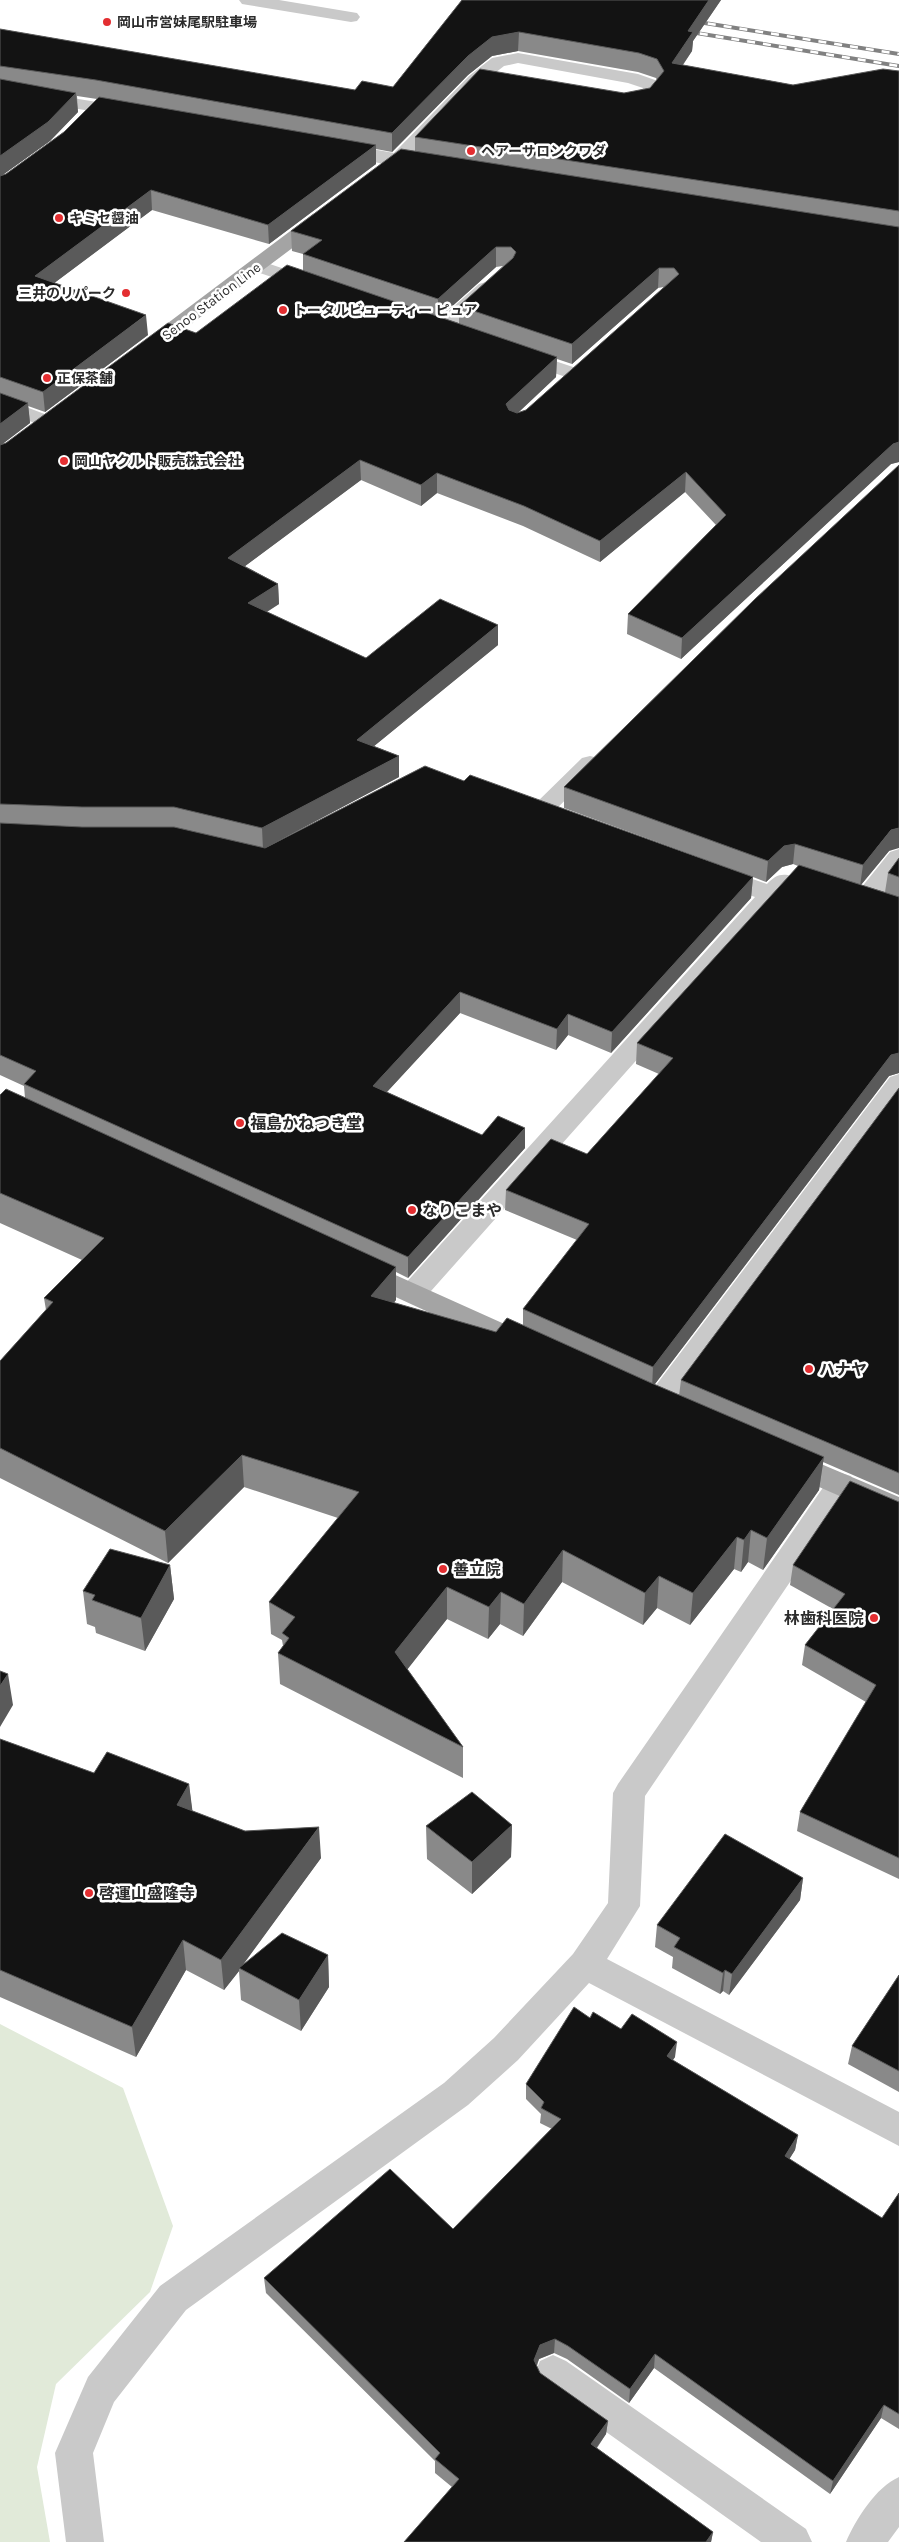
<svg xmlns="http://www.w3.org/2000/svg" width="899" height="2542" viewBox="0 0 899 2542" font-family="Karla,'Noto Sans JP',sans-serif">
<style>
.green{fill:#e1ead9}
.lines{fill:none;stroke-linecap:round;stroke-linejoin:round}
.minor{fill:#c9c9c9;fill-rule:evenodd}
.major{fill:#a4a4a4;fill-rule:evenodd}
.rail-casing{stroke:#818181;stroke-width:4}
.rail{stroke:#fff;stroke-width:2.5;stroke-dasharray:8;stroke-linecap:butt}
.wall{fill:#898989;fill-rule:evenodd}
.shaded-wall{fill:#5a5a5a}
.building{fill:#131313;stroke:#5a5a5a}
.poi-dot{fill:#e32e31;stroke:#fff;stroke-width:2}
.labels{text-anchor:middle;stroke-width:5;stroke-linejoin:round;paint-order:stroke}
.far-poi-label{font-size:14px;font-weight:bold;fill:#2c2c2c;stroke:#fff;text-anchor:start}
.far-street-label{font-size:14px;fill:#2c2c2c;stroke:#fff}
.poi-label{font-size:16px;font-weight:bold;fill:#2c2c2c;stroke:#fff;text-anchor:start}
</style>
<rect width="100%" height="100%" fill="#fff"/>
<path class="green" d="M0,2024L123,2088L173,2226L150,2292L56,2384L37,2467L50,2542H0Z"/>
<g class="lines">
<path class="minor" d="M239,0H279L357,13L360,17L357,21L351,22L248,5L242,4Z
M518,53L638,74L655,80L662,89L649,105L624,110L618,109L615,105L618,101L637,97L643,88L628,83L518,63L504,66L481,84L411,156L432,160L434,164L432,168C413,173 361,158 339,155L332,153L330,149L332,145L339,143L394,153L469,76L492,58Z
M0,86L127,107L133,108L136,112L133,116L127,117L0,96Z
M258,260L320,281L323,285L320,289L313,291L251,270L248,266L251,262Z
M486,282L493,284L496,288L493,292L448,332H434L431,328L434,324L479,284Z
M522,350L582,370L585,374L582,378L575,380L515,360L512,356L515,352Z
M0,397L55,418L58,422L55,426L48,428L0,410Z
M590,756L598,758L602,763L598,768L549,816L541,819L533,816L529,811L533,806L582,758Z
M899,849V873L875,905L866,907L857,905L854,899L857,893L890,852Z
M718,867L767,884C775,876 780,873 792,876L795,882L423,1300L413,1303L403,1300L399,1293L403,1286L755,897L709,881L706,875L709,869Z
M899,1074V1102L667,1413L657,1416L647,1413L643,1405L647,1397L890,1077Z
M841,1473L851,1476L856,1484L851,1492L645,1796L640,1906L607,1959L899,2112V2146L589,1983L518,2060L468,2105L186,2310L114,2402L93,2453L104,2542H66L55,2453L88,2377L160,2286L444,2083L494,2038L573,1954L608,1903L613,1793L618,1784L831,1476Z
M553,2355L566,2361L806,2529L812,2542H761L540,2385L535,2373L540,2361Z
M899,2477V2527L888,2542H846C856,2519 876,2487 899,2477Z"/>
<path class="major" d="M320,212L327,214L330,218L327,222L154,352H140L137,348L140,344L313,214Z
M362,1260L542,1341L546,1348L542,1355L532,1359L522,1355L352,1277L348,1270L352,1263Z
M788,1450L899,1497V1522L778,1469L773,1461L778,1453Z"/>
<g class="rail-casing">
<path id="rail" d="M692,21L899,54
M684,31L899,66"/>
</g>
<use href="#rail" class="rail"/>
</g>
<path class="wall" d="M462,0H721L693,41L692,51L683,65L793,85L899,71V462L891,464L681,659L627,634L628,614L716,525L685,492L600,562L523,526L437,493L421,506L361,480L245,566L278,584L279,604L267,612L366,658L498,625V645L374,746L399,756V777L265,848L464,781L742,873L564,808V787L889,851L861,885L885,892L888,873L899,858V1073L889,1076L654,1385L679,1396L681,1380L899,1088V1495L823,1462L819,1490L763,1570L748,1562L741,1572L734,1569L690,1625L657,1608L643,1625L562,1582L523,1636L500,1624L488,1639L447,1619L407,1669L463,1747V1778L280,1684L278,1653L283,1646L282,1640L271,1634L269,1602L338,1518L244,1487L168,1563L0,1478V1361L46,1310L44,1298L82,1260L0,1223V1095L25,1098L24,1086L0,1075V29L355,90L393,87ZM518,51L638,72L656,78L657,80L650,88L415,137V152L291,231L292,251L303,254V271L6,443L2,444L30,423L28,406L45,412L148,335L54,283L152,210L269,244L376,164V149L392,152L468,75L492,56ZM77,96L97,99L64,132L6,174L2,175L50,141L78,112ZM503,266L459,306V323L440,317L496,267ZM664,287L526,410L518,413L556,377L557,359L572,364L658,288ZM793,864L798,866L637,1043L636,1064L659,1074L587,1154L506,1190L505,1210L577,1240L523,1309V1325L496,1332L393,1303L396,1300V1272L408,1278L525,1148L482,1135L387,1092L460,1013L556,1050L568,1035L611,1053L751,898L753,877L766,882L782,867Z
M899,1502V1879L797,1831L800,1812L866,1702L802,1665L805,1645L833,1609L790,1585L793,1565Z
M170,1565L174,1599L145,1651L96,1633L95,1627L87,1624L83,1591Z
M0,1739L94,1773L189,1784L192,1811L245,1831L321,1858L243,1964L328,1955L329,1987L301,2031L241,2000L239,1971L224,1990L186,1970L136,2057L0,1997Z
M512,1825L511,1857L472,1894L427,1859L426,1826Z
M803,1878L800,1900L729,1995L723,1991L720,1994L672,1968L673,1957L655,1947L657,1925Z
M899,1975V2092L848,2064L852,2046Z
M590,2018L621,2029L675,2057L673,2060L798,2135L795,2150L789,2159L882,2218L899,2193V2429L881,2418L830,2494L654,2368L629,2403L567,2359L554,2353L539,2359L537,2366L540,2373L608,2421L606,2434L597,2448L713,2532L711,2542H404L452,2487L435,2473V2461L266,2293L264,2278L453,2229L552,2129L540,2123L541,2114L526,2099V2084Z"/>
<path class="shaded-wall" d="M709,0H721L693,41L692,51L671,82L672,63L688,31Z
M519,32L518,51L492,56L468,75L392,152V133L468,56L492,37Z
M76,93L78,112L50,141L0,177V156Z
M376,145V164L269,244L268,225Z
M151,190L152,210L37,296L35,276Z
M496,247V267L438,319V299Z
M659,268L658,288L572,364V344Z
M146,315L148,335L45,412L43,392Z
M557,357L556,377L506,424V404Z
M28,403L30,423L0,446V424Z
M899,442V462L891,464L681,659L682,638L893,444Z
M360,460L361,480L229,578L228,558Z
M686,472L685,492L600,562V541Z
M437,473V493L421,506V485Z
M278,584L279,604L249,623L248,603Z
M498,625V645L357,760V740Z
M399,756V777L263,849L262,828Z
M899,828V848L889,851L860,886L863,865L891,830Z
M795,844L793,864L782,867L766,882L768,861L784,846Z
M753,877L751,898L611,1053L612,1032Z
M460,992V1013L373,1107V1086Z
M568,1014V1035L556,1050L557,1029Z
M899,1053V1073L889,1076L652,1388L653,1367L891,1055Z
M525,1128V1148L408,1278V1257Z
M396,1267V1300L372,1329L371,1296Z
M242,1455L244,1487L168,1563L165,1531Z
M824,1457L819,1490L763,1570L767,1538Z
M751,1530L748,1562L741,1572L744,1540Z
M737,1537L734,1569L690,1625L693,1593Z
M563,1550L562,1582L523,1636L524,1604Z
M170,1565L174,1599L145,1651L141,1618Z
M659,1576L657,1608L643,1625L645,1593Z
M447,1587V1619L396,1684L395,1652Z
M501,1592L500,1624L488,1639L489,1607Z
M8,1674L13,1705L0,1727V1686Z
M189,1784L193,1815L177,1805Z
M512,1825L511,1857L472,1894V1862Z
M319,1827L321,1858L240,1969L239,1968V1971L224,1990L221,1960Z
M803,1878L800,1900L729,1995L732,1974Z
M183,1940L186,1970L136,2057L132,2027Z
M328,1955L329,1987L301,2031L299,2000Z
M725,1970L723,1991L720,1994L723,1973Z
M677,2042L675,2057L665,2071L667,2056Z
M798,2135L795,2150L782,2171L785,2156Z
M555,2339L554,2353L539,2359L533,2374L534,2360L540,2345Z
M655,2354L654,2368L629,2403L630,2389Z
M884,2405L881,2418L830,2494L833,2481Z
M608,2421L606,2434L590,2457L591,2444Z
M713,2532L711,2542H706Z"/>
<path class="building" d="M462,0H709L688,31L693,32L672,63L793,85L883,69L899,71V211L415,137L480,69L624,93L650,88L664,71L657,59L639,53L519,32L492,37L468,56L392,133L96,80L0,66V29L355,90L362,81L393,87Z
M0,79L76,93L48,122L0,156Z
M99,97L376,145L268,225L151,190L35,276L146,315L43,392L0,377V176L6,174L64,132Z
M401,149L899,227V442L893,444L682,638L628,614L726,515L686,472L600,541L524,506L437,473L421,485L360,460L228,558L278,584L248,603L366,658L440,599L498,625L357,740L399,756L262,828L174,807H82L0,804V445L6,443L168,323L196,333L287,265L557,357L506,404L509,410L517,413L526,410L679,274L674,268H659L572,344L459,306L513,258L516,252L511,247H496L438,299L303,254L322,240L291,231Z
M0,393L28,403L0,424Z
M899,465V828L891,830L863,865L795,844L784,846L768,861L564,787L755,599Z
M425,766L464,781L470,775L753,877L612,1032L568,1014L557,1029L460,992L373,1086L482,1135L498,1116L525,1128L408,1257L24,1084L36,1071L0,1055V823L82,827H174L265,848Z
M899,858V877L888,873Z
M799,865L899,897V1053L891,1055L653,1367L523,1309L589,1224L506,1190L551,1139L587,1154L673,1058L637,1043Z
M899,1088V1473L681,1380Z
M6,1089L396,1267L371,1296L496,1332L507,1318L649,1382L824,1457L767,1538L751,1530L744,1540L737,1537L693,1593L659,1576L645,1593L563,1550L524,1604L501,1592L489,1607L447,1587L395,1652L463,1747L278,1653L289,1638L282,1633L295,1617L269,1602L359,1492L242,1455L165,1531L0,1448V1361L53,1302L44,1298L104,1238L0,1193V1095Z
M850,1481L899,1502V1858L800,1812L876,1685L805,1645L845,1594L793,1565Z
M110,1549L170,1565L141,1618L92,1600L95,1595L83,1591Z
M0,1671L8,1674L0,1686Z
M0,1739L94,1773L107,1752L189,1784L177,1805L245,1831L319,1827L221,1960L183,1940L132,2027L0,1970Z
M472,1792L512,1825L472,1862L426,1826Z
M725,1834L803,1878L732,1974L725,1970L723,1973L674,1947L680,1938L657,1925Z
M282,1933L328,1955L299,2000L239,1968Z
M899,1975V2071L852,2046Z
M574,2007L590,2018L593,2012L621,2029L632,2014L677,2042L667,2056L671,2059L798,2135L785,2156L882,2218L899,2193V2414L884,2405L833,2481L655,2354L630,2389L568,2346L555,2339L540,2345L534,2360L540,2373L608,2421L591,2444L713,2532L706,2542H404L459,2479L435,2459L440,2453L264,2278L390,2169L453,2229L561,2119L541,2108L544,2102L526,2084Z"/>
<g class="poi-dot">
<circle cx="107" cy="22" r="5"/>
<circle cx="471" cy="151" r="5"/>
<circle cx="59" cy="218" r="5"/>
<circle cx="126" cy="293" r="5"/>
<circle cx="283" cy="310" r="5"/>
<circle cx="47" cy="378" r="5"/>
<circle cx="64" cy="461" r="5"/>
<circle cx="240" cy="1123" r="5"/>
<circle cx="412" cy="1210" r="5"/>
<circle cx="809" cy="1369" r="5"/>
<circle cx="443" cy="1569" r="5"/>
<circle cx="874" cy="1618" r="5"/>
<circle cx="89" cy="1893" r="5"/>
</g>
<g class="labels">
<g class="far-poi-label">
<text x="117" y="27">岡山市営妹尾駅駐車場</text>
<text x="481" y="156">ヘアーサロンクワダ</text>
<text x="69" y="223">キミセ醤油</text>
<text x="116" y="298" text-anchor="end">三井のリパーク</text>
<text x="293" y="315">トータルビューティー ピュア</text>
<text x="57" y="383">正保茶舗</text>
<text x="74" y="466">岡山ヤクルト販売株式会社</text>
</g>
<g class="far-street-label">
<text transform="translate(211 301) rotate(-37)" y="5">Senoo Station Line</text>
</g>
<g class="poi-label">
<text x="250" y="1129">福島かねつき堂</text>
<text x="422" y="1216">なりこまや</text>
<text x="819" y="1375">ハナヤ</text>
<text x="453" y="1575">善立院</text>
<text x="864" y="1624" text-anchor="end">林歯科医院</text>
<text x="99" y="1899">啓運山盛隆寺</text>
</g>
</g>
</svg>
